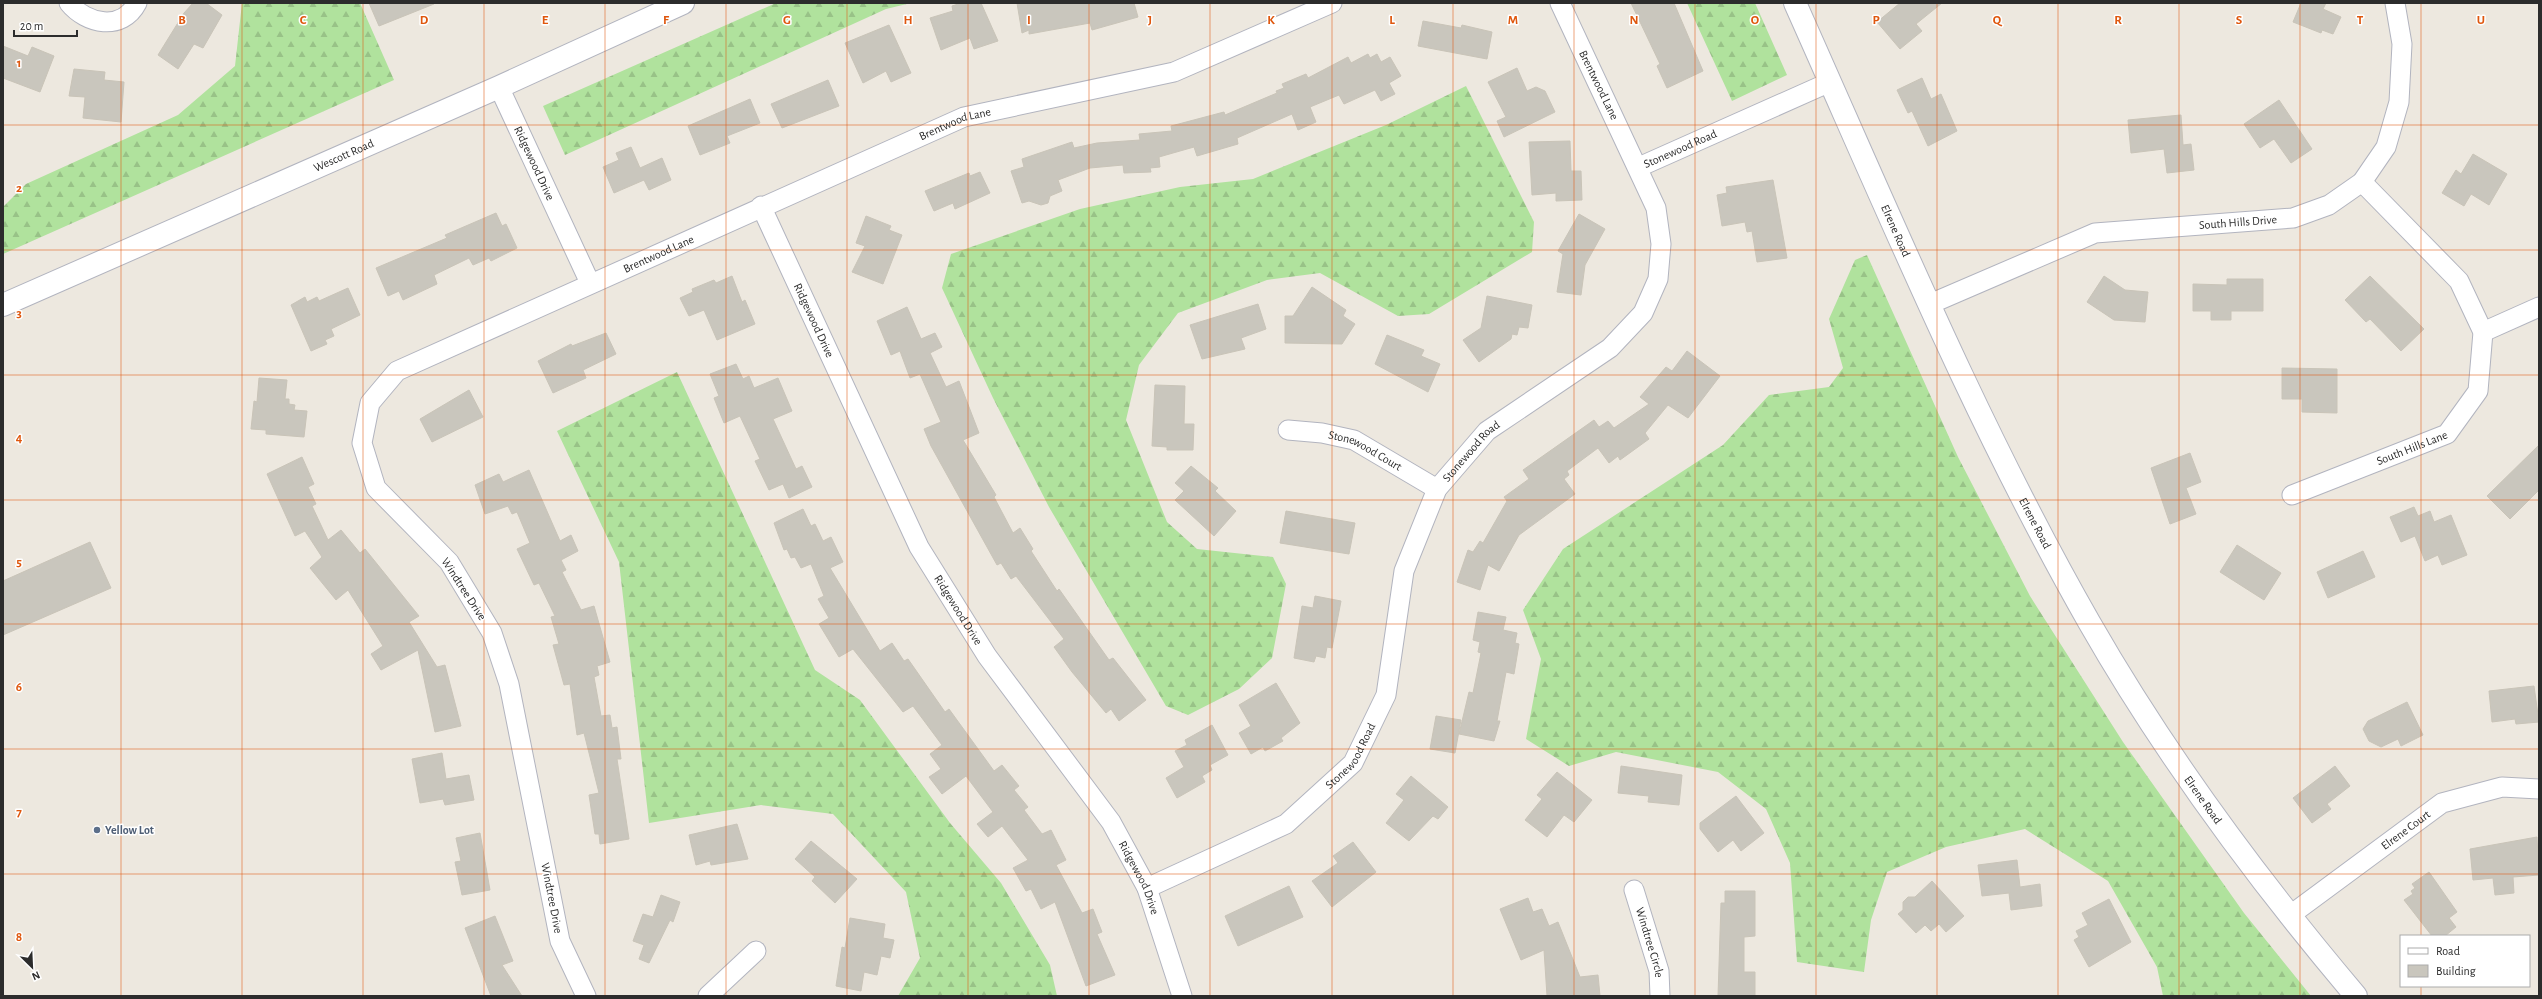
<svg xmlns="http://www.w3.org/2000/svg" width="2542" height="999" viewBox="0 0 2542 999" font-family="'Alegreya Sans',sans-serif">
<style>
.forest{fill:url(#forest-firs)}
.building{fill:#c9c6bd;stroke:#c9c4b8}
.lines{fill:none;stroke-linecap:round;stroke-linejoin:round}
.minor-casing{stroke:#b2b4bf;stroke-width:21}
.tertiary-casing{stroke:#b2b4bf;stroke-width:24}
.minor{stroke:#fff;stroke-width:19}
.tertiary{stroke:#fff;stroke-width:22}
.grid{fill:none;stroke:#df570e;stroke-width:1;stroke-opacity:0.55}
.service-dot{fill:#5c6f8a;stroke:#fff;stroke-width:1.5}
.labels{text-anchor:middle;stroke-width:3;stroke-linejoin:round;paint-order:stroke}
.street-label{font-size:12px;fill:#2c2c2c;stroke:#fff}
.service-label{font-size:12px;font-weight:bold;fill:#4e5e75;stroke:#fff;text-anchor:start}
.grid-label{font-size:13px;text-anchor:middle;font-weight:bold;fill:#df570e;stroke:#fff;stroke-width:3;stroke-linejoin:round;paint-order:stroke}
</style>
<defs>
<pattern id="forest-firs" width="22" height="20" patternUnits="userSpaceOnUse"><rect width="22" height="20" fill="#b0e29d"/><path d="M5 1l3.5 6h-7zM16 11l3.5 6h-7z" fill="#98c287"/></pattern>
</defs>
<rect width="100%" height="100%" fill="#ede8df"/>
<path class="forest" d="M242,3H360L394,80L3,254V207L26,184L178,115L235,66Z
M776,3H911L886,9L565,155L543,106Z
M1687,3H1755L1787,75L1732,101Z
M1466,86L1534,222L1532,252L1429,314L1398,316L1320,273L1267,280L1178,313L1139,365L1126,420L1167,522L1197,549L1273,557L1286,584L1272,658L1239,689L1188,715L1166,706L1049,507L993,398L942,288L951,254L1080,209L1180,187L1253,179L1386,125Z
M1867,255L1958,457L2030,596L2123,742L2244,913L2311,996H2163L2157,967L2108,881L2025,829L1946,847L1887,872L1871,920L1864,972L1797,962L1790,863L1766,809L1718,772L1616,752L1569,766L1526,739L1541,659L1523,610L1563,549L1723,445L1769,395L1829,387L1843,368L1829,319L1855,260Z
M677,372L815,670L860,700L950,823L1001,883L1050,965L1057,996H898L920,958L906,892L833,814L761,805L649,823L619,562L557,431Z"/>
<path class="building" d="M193,3H206L222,15L203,48L194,44L178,69L158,55L184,13Z
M369,3H434V4L379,26Z
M961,3H981L998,41L974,49L970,38L941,50L930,18L953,11L952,6Z
M1017,3H1134L1138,17L1092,30L1090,23L1029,34V30L1022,33Z
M1631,3H1674L1703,71L1667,88L1657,66L1660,64Z
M1900,3H1942L1916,24L1922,31L1900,49L1877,22Z
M2301,3H2326L2323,9L2341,17L2333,34L2322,30L2321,33L2293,22Z
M1423,21L1461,28L1462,25L1492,32L1487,59L1418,46Z
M889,25L911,73L891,82L886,71L863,83L845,43Z
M3,46L28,56L32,47L54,56L40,92L3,78Z
M1368,54L1370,58L1377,54L1381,62L1390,57L1401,76L1389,83L1395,94L1381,101L1375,90L1344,104L1339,95L1310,107L1316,122L1298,130L1292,114L1237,138L1238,144L1197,156L1194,147L1159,157L1160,167L1150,168L1151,172L1124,173L1123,165L1090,168L1058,180L1062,191L1050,196L1048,203L1041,205L1029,201L1022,203L1011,171L1024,167L1022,159L1072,142L1074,148L1097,143L1140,140L1139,134L1172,131L1171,126L1224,112L1225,115L1277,93L1276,91L1284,88L1282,84L1306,74L1308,78L1348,57L1351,63Z
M1517,68L1527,91L1536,87L1545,91L1555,112L1504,137L1497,121L1506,117L1488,82Z
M74,69L105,72L104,80L124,82L121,122L83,118L85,97L69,96Z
M1922,78L1931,99L1941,94L1957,131L1928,146L1912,111L1908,113L1897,90Z
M828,80L839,106L782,128L771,104Z
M750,99L760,123L727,136L730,143L700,155L688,126Z
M2279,100L2312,149L2291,163L2274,139L2260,148L2244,124Z
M2181,115L2183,145L2191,144L2194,170L2167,173L2164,149L2131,153L2128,120Z
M1570,141L1571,171H1581L1582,200L1556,201V193L1532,195L1529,142Z
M631,147L640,168L662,158L671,180L649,190L644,180L614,193L603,167L619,160L616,153Z
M2473,154L2507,174L2489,205L2471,194L2464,206L2442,193L2456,170L2461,174Z
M980,172L990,193L955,209L953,203L934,211L925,191L969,173L970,176Z
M1773,180L1787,258L1757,262L1752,231L1747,232L1745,222L1722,226L1717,195L1727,193L1726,187Z
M496,213L502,226L506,224L517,248L491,261L489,258L473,265L469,258L434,275L437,284L403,300L399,291L388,296L376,268L447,238L445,235Z
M1579,214L1605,229L1585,265L1581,295L1557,292L1563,254L1558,251Z
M866,216L891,226L889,230L902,235L883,284L852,272L865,246L856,243Z
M732,276L742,302L745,300L755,324L717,340L704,310L689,316L680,298L693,292L692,289L714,280L716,283Z
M2104,276L2125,290L2148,292L2145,322L2114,320L2087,302Z
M2370,276L2424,329L2401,351L2370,319L2366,322L2345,300Z
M2227,279H2263V311H2231V320H2211V311H2193V284L2227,285Z
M1312,287L1346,310L1343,316L1355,324L1342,344L1285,343V316H1293Z
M348,288L360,315L331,329L334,336L325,340L327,344L311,351L291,305L305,297L307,302L317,297L319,301Z
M1487,296L1532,305L1528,328L1519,327L1517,335L1512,334L1511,339L1479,362L1463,340L1481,328Z
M1258,304L1266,329L1241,338L1245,349L1202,359L1190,325Z
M907,307L921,339L935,333L942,347L930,353L946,387L959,381L979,433L963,440L996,495L994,497L1013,533L1020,528L1033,549L1031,551L1057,591L1059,589L1109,660L1113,658L1146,700L1119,721L1111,709L1106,713L1072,672L1054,647L1064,639L1016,576L1011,579L1001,563L997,565L931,446L924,429L941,422L920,374L910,378L900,351L891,355L877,321Z
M606,333L616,354L583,370L586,378L553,393L538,361L571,344L572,346Z
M1387,335L1424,350L1421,356L1440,364L1428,392L1375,364Z
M1687,351L1720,376L1688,418L1668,405L1645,433L1649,439L1620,460L1618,456L1609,463L1598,448L1567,471L1569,475L1564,479L1575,494L1519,535L1499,571L1488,565L1480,590L1457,582L1468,550L1473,552L1480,541L1483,543L1507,501L1504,497L1529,479L1523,470L1594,420L1599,427L1608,421L1614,428L1649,404L1640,397L1666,367L1672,371Z
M736,364L743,379L749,376L754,388L778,378L792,411L773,419L796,469L802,466L812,487L789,498L783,484L769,490L755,461L760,459L740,416L724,423L714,398L719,396L710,374Z
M2282,368L2337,369V413L2302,412V399H2282Z
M259,378L287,380L285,399H289V404L295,405L294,410L307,411L304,437L266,434V430L251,429L254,401L257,402Z
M1155,385L1185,386L1184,424H1194L1193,450H1167V447L1152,446Z
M469,390L483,417L432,442L420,419Z
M2539,445V490L2510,519L2487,496Z
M2190,453L2201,482L2186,488L2196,514L2170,524L2151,468Z
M302,457L314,484L308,487L316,504L312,506L328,540L341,530L360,553L365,549L419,616L409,622L437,667L445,665L461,726L435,732L418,650L381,670L371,654L383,646L348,590L336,600L310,568L322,557L305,531L295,536L267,474Z
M1191,466L1218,488L1215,491L1236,511L1214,536L1175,500L1184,491L1175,483Z
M529,470L560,541L571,535L578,551L561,560L566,570L562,572L581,610L594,606L610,662L597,666L599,675L594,677L601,716L610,715L612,728L617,727L621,759H617L629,839L600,844L599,834H595L589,795L599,793L584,733L577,735L570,684L564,685L553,645L559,644L551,617L555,616L539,583L534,585L517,549L530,543L517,512L512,514L508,506L485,514L475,485L499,474L503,482Z
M2414,507L2418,516L2430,511L2434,522L2451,515L2467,555L2442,565L2438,555L2425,561L2415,536L2401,542L2390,517Z
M803,509L811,526L815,524L823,541L831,537L843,562L830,568L880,651L892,643L904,661L908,659L945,712L949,709L994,771L1002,765L1019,786L1014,790L1028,807L1024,810L1042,834L1051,830L1066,860L1056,865L1082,913L1093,909L1102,932L1097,934L1115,975L1086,986L1055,902L1041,909L1031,889L1026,891L1013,868L1028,860L1002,826L988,837L977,824L993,812L966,776L942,794L929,777L941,769L930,754L942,745L913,706L903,712L853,649L839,657L819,624L829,618L818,599L824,596L811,564L801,568L795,557L791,558L787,549L784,550L774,523Z
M1286,511L1355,523L1349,554L1280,543Z
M90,542L111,588L3,635V581Z
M2237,545L2281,573L2264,600L2220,572Z
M2363,551L2375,577L2328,598L2317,572Z
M1315,596L1341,601L1332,648L1327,647L1325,658L1316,656L1314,662L1294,658L1302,606L1313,608Z
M1478,612L1506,617L1503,630L1517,633L1515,643L1519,644L1514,674L1506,672L1497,721H1500L1494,741L1459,734L1469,692L1473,693L1481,653L1478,652L1480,642L1473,640Z
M1276,683L1300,723L1281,738L1283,741L1265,751L1263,747L1251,754L1239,733L1251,726L1239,705Z
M2534,686L2539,722L2516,724L2515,719L2492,722L2489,691Z
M2407,702L2423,735L2401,746L2398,739L2381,747L2369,741L2363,729L2368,721Z
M1436,716L1461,720L1455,753L1430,749Z
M1212,725L1228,755L1210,765L1212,770L1202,776L1205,782L1177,798L1166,778L1184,767L1175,751L1187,745L1185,740Z
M442,753L446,779L469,775L474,800L445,805L443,799L420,803L412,759Z
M1621,766L1682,775L1679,805L1648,802L1649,796L1618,793Z
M2335,766L2350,786L2327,804L2331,809L2312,823L2293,798Z
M1557,772L1592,800L1574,822L1564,815L1547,837L1525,820L1542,799L1537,795Z
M1411,776L1448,807L1438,819L1433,816L1409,841L1386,823L1404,800L1396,794Z
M1736,796L1764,833L1741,851L1733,840L1718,852L1700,829V823Z
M737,824L748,859L711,865L710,861L696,865L689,835Z
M480,833L490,890L462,895L455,862L461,861L456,838Z
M2537,837L2539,875L2513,877L2514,893L2495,895L2493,878L2473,880L2470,849Z
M811,841L857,879L835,903L812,881L815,877L795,859Z
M1353,842L1376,872L1332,907L1312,881L1338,863L1333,856Z
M2017,860L2020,887L2040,884L2042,906L2011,910L2009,893L1982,896L1978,865Z
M2429,872L2457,912L2449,918L2456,927L2445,936H2432L2404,900L2413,894L2411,891L2415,888L2412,884Z
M1932,881L1964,916L1946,932L1939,924L1931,931L1925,925L1916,933L1898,914L1903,910V902L1908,897H1915Z
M1289,886L1303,917L1238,946L1225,916Z
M1725,891H1755V936L1744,937V972H1755V996H1718L1721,903H1725Z
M661,895L680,902L673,922L670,920L649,963L639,959L644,945L633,941L643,914L653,917Z
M1528,898L1533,912L1542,909L1549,926L1558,922L1580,977L1598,975L1600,996H1547L1544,950L1521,960L1500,909Z
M2109,899L2131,942L2089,967L2074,940L2079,937L2076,931L2088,925L2082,913Z
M495,916L513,961L502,965L522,996H491L465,928Z
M850,918L885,924L883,938L894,940L890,958L881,956L877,975L864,972L861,991L836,986L842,947L845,948Z"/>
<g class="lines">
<g class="minor-casing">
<g id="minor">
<path d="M69,3C86,24 122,32 137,3"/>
<path id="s1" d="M499,87L590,283"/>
<path id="s2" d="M1639,167L1830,82"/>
<path id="s3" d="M761,206L919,547L987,656L1111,822L1147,888L1182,996"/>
<path id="s4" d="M1930,304L2095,233L2293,218L2329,205L2362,182L2386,147L2399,102L2402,44L2395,3"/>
<path d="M2483,332L2539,307"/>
<path id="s5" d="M1288,430L1322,433L1354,440L1437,489"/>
<path id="s6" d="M2292,495L2447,434L2478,391L2483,332L2459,281L2362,182"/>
<path id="s7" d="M1147,888L1286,824L1353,763L1386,695L1404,571L1437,489L1487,431L1610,348L1643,313L1658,279L1661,244L1656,208L1560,3"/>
<path id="s8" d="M1634,890L1659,971L1660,996"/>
<path id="s9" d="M2289,916L2442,803L2502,787L2539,789"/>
<path id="s10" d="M586,996L560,941L509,684L492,633L449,562L376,488L362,443L370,403L397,371L964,117L1174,72L1332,3"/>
<path d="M708,996L756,951"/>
</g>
</g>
<g class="tertiary-casing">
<g id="tertiary">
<path id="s11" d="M1795,3C1888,211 1976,424 2089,622C2165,755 2257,879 2356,996"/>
<path id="s12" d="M3,305L499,87L683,3"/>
</g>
</g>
<use href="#minor" class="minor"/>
<use href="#tertiary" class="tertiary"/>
</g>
<path class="grid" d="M121,3V996M242,3V996M363,3V996M484,3V996M605,3V996M726,3V996M847,3V996M968,3V996M1089,3V996M1210,3V996M1332,3V996M1453,3V996M1574,3V996M1695,3V996M1816,3V996M1937,3V996M2058,3V996M2179,3V996M2300,3V996M2421,3V936M3,125H2539M3,250H2539M3,375H2539M3,500H2539M3,624H2539M3,749H2539M3,874H2539M2421,986V996"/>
<circle class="service-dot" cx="97" cy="830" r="4"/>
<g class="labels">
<g class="street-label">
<text transform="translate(1599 85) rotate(64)" y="4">Brentwood Lane</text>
<text dy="4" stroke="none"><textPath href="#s10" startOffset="1304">Brentwood Lane</textPath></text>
<text dy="4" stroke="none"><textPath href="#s2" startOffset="45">Stonewood Road</textPath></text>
<text dy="4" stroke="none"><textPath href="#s12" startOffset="372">Wescott Road</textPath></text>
<text dy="4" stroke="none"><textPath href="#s1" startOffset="84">Ridgewood Drive</textPath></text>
<text dy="4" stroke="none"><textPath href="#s4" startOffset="323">South Hills Drive</textPath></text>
<text dy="4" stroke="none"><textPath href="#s11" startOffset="249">Elrene Road</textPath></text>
<text dy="4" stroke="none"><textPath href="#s10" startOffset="980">Brentwood Lane</textPath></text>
<text dy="4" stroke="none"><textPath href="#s3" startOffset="126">Ridgewood Drive</textPath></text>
<text dy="4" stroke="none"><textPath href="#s6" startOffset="129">South Hills Lane</textPath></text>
<text dy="4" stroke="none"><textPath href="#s5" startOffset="81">Stonewood Court</textPath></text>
<text dy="4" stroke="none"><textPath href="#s7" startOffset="584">Stonewood Road</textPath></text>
<text dy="4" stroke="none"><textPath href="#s11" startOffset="573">Elrene Road</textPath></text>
<text transform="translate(464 589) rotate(57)" y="4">Windtree Drive</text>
<text dy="4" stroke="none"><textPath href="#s3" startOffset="450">Ridgewood Drive</textPath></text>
<text dy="4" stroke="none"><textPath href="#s7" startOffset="248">Stonewood Road</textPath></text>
<text dy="4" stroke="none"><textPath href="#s11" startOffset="897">Elrene Road</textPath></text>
<text dy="4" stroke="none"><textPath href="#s9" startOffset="145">Elrene Court</textPath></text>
<text dy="4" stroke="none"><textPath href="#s3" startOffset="774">Ridgewood Drive</textPath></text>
<text transform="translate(552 898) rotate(79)" y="4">Windtree Drive</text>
<text dy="4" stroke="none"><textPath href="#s8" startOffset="55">Windtree Circle</textPath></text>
</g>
<g class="service-label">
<text x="105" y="834">Yellow Lot</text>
</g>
</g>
<g class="grid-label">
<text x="182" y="24">B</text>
<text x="303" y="24">C</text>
<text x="424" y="24">D</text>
<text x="545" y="24">E</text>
<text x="666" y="24">F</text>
<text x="787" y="24">G</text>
<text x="908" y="24">H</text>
<text x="1029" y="24">I</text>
<text x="1150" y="24">J</text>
<text x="1271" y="24">K</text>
<text x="1392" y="24">L</text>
<text x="1513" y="24">M</text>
<text x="1634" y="24">N</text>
<text x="1755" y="24">O</text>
<text x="1876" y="24">P</text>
<text x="1997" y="24">Q</text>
<text x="2118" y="24">R</text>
<text x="2239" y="24">S</text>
<text x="2360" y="24">T</text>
<text x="2481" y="24">U</text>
<text x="19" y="67">1</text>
<text x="19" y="192">2</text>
<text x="19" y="317">3</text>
<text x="19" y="442">4</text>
<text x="19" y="566">5</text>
<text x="19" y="691">6</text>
<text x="19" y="816">7</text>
<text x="19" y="941">8</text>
</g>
<rect width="2542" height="999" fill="none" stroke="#2c2c2c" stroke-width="8"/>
<rect x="2400" y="935" width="130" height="52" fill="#ffffff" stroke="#ababab"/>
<rect x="2408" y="948" width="20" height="6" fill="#ffffff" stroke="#ababab"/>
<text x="2436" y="955" font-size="12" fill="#2c2c2c">Road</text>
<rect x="2408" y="965" width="20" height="12" fill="#c9c6bd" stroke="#ababab"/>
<text x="2436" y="975" font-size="12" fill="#2c2c2c">Building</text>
<g transform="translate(32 967) rotate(156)" stroke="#ffffff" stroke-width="3" paint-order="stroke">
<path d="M0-3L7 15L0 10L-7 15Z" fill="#2c2c2c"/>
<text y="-6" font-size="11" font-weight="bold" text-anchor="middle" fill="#2c2c2c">N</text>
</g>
<path d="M14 30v6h63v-6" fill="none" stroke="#2c2c2c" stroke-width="2"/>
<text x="20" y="30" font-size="12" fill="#2c2c2c" stroke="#ffffff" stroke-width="3" paint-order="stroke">20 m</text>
</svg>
